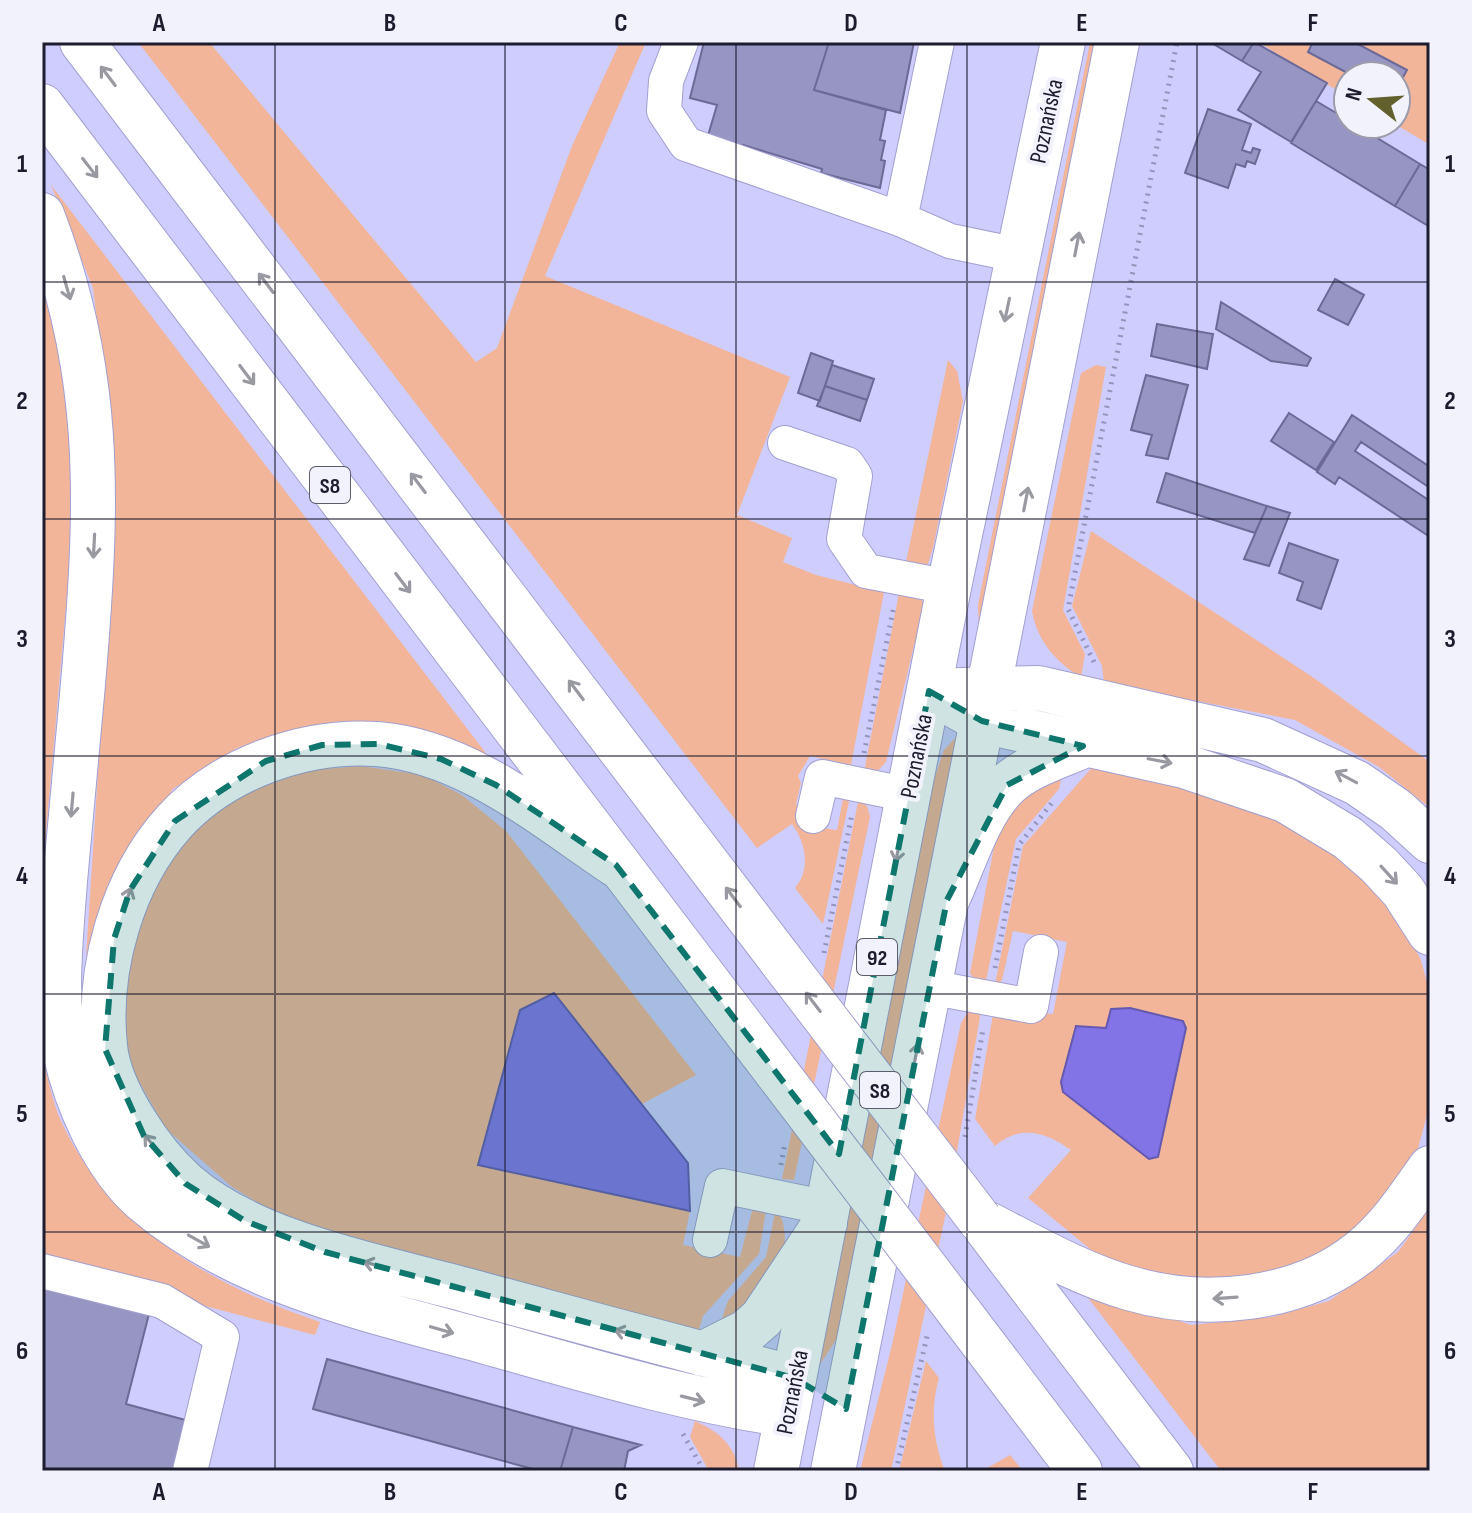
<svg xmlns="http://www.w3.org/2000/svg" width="1472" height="1513" viewBox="0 0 1472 1513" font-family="'Sofia Sans Condensed',sans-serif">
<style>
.green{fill:#f2b599;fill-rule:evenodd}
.water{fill:#8273e6;stroke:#6459af;stroke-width:2}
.building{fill:#9795c4;stroke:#6c6996;stroke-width:2}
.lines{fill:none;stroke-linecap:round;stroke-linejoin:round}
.minor-casing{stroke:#a2a0cf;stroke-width:36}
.major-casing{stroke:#a2a0cf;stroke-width:46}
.highway-casing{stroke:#a2a0cf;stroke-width:46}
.path{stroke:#9594bb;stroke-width:5;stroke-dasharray:2 6;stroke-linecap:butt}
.minor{stroke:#fff;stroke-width:34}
.major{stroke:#fff;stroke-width:44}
.highway{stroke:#fff;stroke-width:44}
.highway-bridge-casing{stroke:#a2a0cf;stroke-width:46;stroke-linecap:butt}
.highway-bridge{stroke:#fff;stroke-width:44}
.oneway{stroke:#9999a1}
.marked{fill:#0f766e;fill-opacity:0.2;stroke:#0f766e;stroke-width:6;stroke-dasharray:16 10;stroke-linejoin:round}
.grid{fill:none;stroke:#1d1c2e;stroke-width:2;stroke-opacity:0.55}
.labels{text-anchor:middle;stroke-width:8;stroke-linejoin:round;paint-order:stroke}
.shield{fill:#f2f2fc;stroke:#5d5c6c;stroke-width:2}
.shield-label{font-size:22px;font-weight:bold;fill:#1d1c2e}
.street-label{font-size:24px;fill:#1d1c2e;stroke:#f2f2fc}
.neatline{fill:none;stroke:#1d1c2e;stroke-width:3}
.grid-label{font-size:26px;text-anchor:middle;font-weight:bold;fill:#1d1c2e}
</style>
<rect width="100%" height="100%" fill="#cecdfe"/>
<path class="green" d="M138,42H209L476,362L497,348L572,146L620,42H646L545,276L790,377L737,515L792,538L783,562L816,575L884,592L851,765L810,756L798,776L801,783L796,804L809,826L837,830L843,799L850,797L823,924L795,888C811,869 806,843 792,824L757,848Z
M1090,42H1103L979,631L978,605Z
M1258,42H1430V145L1395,124L1396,76H1348V97Z
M51,185L495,765L294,731L237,748L173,789L108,884L86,957L108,619L109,418L93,288Z
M42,260L65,350L75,503L42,879Z
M948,360L957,371L963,401L933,548L928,564L921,569L905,567Z
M1096,365L1106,367L1063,610L1085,654L1081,677C1056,663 1037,640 1032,611L1081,373Z
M1091,531L1314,678L1430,762V808L1379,767L1295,720L1104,683L1102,666L1072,606Z
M899,593L919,596L924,604L886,762L872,777H863Z
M958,735L843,1329L819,1366L816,1365L933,782L944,750Z
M1095,764L1257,807L1339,849L1396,911L1421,960L1430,994V1104L1413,1167L1364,1225L1315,1257L1265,1277L1213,1284L1107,1263L1028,1198L1071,1150C1046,1132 1020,1124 995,1146L975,1119L994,1008L1053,1014L1067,942L1013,931L1002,980L994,989L1023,846ZM1130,1008L1183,1021L1186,1029L1061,1081L1076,1027L1107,1028Z
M361,766L423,775L462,795L506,831L696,1075L642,1104L554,993L478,1165L690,1211L683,1245L740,1257L752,1211L756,1205L767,1204L759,1254L703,1316L698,1333L328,1230L272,1211L232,1187L166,1129L133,1071L120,1008L143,896L180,842L233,796L299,771Z
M1064,766L1059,789L1016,839L985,985L976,982L970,973L1000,815Z
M859,797L867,806L870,817L794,1180L782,1179Z
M982,1005L949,1198L891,1471H860L892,1345L961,1023L971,1007Z
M42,1056C48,1077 52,1101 61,1121C110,1228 213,1286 320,1322L315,1335L42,1263Z
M1430,1207V1471H1221L1079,1286L1191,1325L1272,1317L1329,1301L1398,1252Z
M776,1208C791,1228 785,1265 772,1286C762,1303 734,1317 718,1330L728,1301L766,1257Z
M926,1361L939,1378C930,1410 933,1441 945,1471H899Z
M695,1421C718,1431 735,1445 739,1471H709L690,1437Z
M1010,1455L1023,1471H982Z"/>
<path class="water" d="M554,993L688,1163L690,1211L478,1165L520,1010Z
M1130,1008L1183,1021L1186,1028L1158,1157L1149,1159L1063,1092L1061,1082L1076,1026L1106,1028L1111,1009Z"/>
<path class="building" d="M704,42H829L814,90L886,110L880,140L885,141L881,160L885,161L880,188L821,173L822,169L743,145L741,149L707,139L717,105L690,98Z
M829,42H914L900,113L814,90Z
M1210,42H1254L1242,61Z
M1254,42L1327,83L1291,142L1238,110L1261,72L1242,61Z
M1313,42H1354L1407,70L1396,90V76H1353L1308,52Z
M1316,101L1348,120V124H1354L1420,164L1395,206L1291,143Z
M1208,109L1251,124L1242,150L1251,153L1253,148L1260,150L1255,164L1247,161L1245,167L1236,164L1228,188L1185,173Z
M1420,164L1430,170V227L1395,206Z
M1335,279L1364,295L1348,325L1318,310Z
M1221,302L1311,358L1307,366L1271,361L1216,329Z
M1157,324L1213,334L1207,369L1151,356Z
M811,353L833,361L820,401L798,393Z
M832,365L874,379L867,400L825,386Z
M1146,375L1188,385L1168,459L1146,455L1152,435L1131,430Z
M825,386L867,400L860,421L817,406Z
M1289,413L1334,442L1316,470L1271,441Z
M1352,415L1430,467V488L1361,442L1355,451L1430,501V537L1339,477L1335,484L1317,472Z
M1166,473L1267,506L1255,533L1157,502Z
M1267,506L1290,513L1269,566L1244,559Z
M1289,543L1338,560L1321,609L1297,600L1303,582L1279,573Z
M42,1281L150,1310L126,1404L189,1421L175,1471H42Z
M327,1359L573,1427L560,1471H540L313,1409Z
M573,1427L641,1445L628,1451L624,1471H560Z"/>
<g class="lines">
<g class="minor-casing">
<path id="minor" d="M681,42L666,81L664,111L686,144L900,219
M937,42L900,219L950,241L1018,255
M785,443L847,464L855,476L844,539L866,571L949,587
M813,816L822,777L909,795
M929,987L1031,1006L1041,952
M710,1240L722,1186L828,1208
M42,1271L162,1301L222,1337L190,1471"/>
</g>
<g class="major-casing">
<path id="major" d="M776,1471L949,587L1063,42
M833,1471L1117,42"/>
</g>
<g class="highway-casing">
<path id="highway" d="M82,42L780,959
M42,106L762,1053
M42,215C102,370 98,498 85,660C79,734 71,808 65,881C61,937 54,997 65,1052C76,1103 104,1166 144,1201C242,1285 376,1311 497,1345C593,1372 688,1400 787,1415
M929,691L982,721L1184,766L1285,800L1348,838L1379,865L1403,891L1430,933
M929,691L1038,688L1263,740L1357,783L1396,810L1430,841
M616,865C544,817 467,751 377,744C305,739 223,768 174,822C122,880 97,969 105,1046C109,1091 152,1154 186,1184C255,1244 378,1266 466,1290C575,1320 685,1349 794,1378
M947,900C964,864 978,813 1007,785C1027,766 1058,757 1083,746
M980,1220C1028,1244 1077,1273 1129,1288C1203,1310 1298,1302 1360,1252C1389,1229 1409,1198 1430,1168
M986,1228L1171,1471
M960,1313L1080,1471
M702,1354L746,1332L762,1318L825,1223"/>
</g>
<path class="path" d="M1094,662L1068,609L1177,42
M864,753L894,606
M824,953L852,814
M995,968L1019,845L1054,800
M965,1137L983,1029
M781,1165L785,1143
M683,1434L704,1471
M896,1471L928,1332"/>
<use href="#minor" class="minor"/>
<use href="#major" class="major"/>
<use href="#highway" class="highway"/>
<g class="highway-bridge-casing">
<path id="highway-bridge" d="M780,959L980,1220
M762,1053L960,1313"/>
</g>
<use href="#highway-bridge" class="highway-bridge"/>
</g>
<defs><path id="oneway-shaft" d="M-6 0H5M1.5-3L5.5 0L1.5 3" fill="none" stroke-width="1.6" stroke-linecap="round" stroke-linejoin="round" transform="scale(2)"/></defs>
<g class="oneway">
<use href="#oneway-shaft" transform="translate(108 76) rotate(-127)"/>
<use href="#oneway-shaft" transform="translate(90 168) rotate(52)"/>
<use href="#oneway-shaft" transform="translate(1077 244) rotate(-79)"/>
<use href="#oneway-shaft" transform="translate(266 283) rotate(-127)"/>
<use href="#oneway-shaft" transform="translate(67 288) rotate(74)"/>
<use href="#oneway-shaft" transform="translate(1007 310) rotate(102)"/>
<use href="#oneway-shaft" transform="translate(247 375) rotate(53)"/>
<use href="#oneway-shaft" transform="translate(418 483) rotate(-127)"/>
<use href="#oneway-shaft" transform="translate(1026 499) rotate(-79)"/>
<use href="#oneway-shaft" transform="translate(94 546) rotate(93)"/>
<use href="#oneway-shaft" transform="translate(403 583) rotate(53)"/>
<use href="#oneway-shaft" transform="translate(576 690) rotate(-127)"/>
<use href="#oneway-shaft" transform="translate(1160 761) rotate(11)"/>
<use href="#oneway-shaft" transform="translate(1346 777) rotate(-152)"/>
<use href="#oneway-shaft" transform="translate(72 805) rotate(95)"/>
<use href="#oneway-shaft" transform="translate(898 850) rotate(101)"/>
<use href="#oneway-shaft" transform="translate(1389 875) rotate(48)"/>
<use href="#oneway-shaft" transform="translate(733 897) rotate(-127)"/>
<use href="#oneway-shaft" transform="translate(127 899) rotate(-70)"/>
<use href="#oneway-shaft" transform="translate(813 1002) rotate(-127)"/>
<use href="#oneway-shaft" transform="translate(916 1055) rotate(-79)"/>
<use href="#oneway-shaft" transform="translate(152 1144) rotate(-130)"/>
<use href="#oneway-shaft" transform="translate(199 1241) rotate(29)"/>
<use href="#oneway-shaft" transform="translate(375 1265) rotate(-165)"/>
<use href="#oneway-shaft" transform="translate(1225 1298) rotate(176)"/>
<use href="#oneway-shaft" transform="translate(442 1330) rotate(16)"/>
<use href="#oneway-shaft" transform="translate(626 1333) rotate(-165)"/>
<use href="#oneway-shaft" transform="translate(693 1399) rotate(14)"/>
</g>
<path class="marked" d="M929,691L982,721L1083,746L1007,785L947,900L846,1409L794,1378L325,1252L245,1221L186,1184L144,1136L105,1049L114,939L130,890L175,821L266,761L322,745L379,744L441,759L496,785L616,865L839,1154Z"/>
<path class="grid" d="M275,42V1471M505,42V1471M736,42V1471M967,42V1471M1197,42V1471M42,282H1430M42,519H1430M42,756H1430M42,994H1430M42,1232H1430"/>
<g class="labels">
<g class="shield">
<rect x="310" y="467" width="40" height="36" rx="6"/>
<rect x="857" y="939" width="40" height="36" rx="6"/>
<rect x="860" y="1072" width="40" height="36" rx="6"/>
</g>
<g class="shield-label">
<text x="330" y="493">S8</text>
<text x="877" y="965">92</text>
<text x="880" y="1098">S8</text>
</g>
<g class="street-label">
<text transform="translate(1046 121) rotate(-78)" y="8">Poznańska</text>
<text transform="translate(916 756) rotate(-79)" y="8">Poznańska</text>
<text transform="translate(792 1392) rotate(-79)" y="8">Poznańska</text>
</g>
</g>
<rect width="1472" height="1513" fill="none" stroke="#f2f2fc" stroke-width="88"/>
<g transform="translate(1372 100) rotate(287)"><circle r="38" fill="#f2f2fc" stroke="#9d9caa" stroke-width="2"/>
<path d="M0-6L14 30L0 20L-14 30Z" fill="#62602c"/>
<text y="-12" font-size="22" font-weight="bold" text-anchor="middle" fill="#1d1c2e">N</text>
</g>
<rect x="44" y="44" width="1384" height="1425" class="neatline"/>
<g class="grid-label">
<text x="159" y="31">A</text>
<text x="390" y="31">B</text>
<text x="621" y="31">C</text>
<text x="851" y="31">D</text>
<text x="1082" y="31">E</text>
<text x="1313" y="31">F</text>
<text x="22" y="172">1</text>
<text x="1450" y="172">1</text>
<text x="22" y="409">2</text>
<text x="1450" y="409">2</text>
<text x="22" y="647">3</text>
<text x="1450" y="647">3</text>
<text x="22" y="884">4</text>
<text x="1450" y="884">4</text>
<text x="22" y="1122">5</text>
<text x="1450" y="1122">5</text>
<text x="22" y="1359">6</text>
<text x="1450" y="1359">6</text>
<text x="159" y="1500">A</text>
<text x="390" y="1500">B</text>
<text x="621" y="1500">C</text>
<text x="851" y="1500">D</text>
<text x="1082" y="1500">E</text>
<text x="1313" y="1500">F</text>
</g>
</svg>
